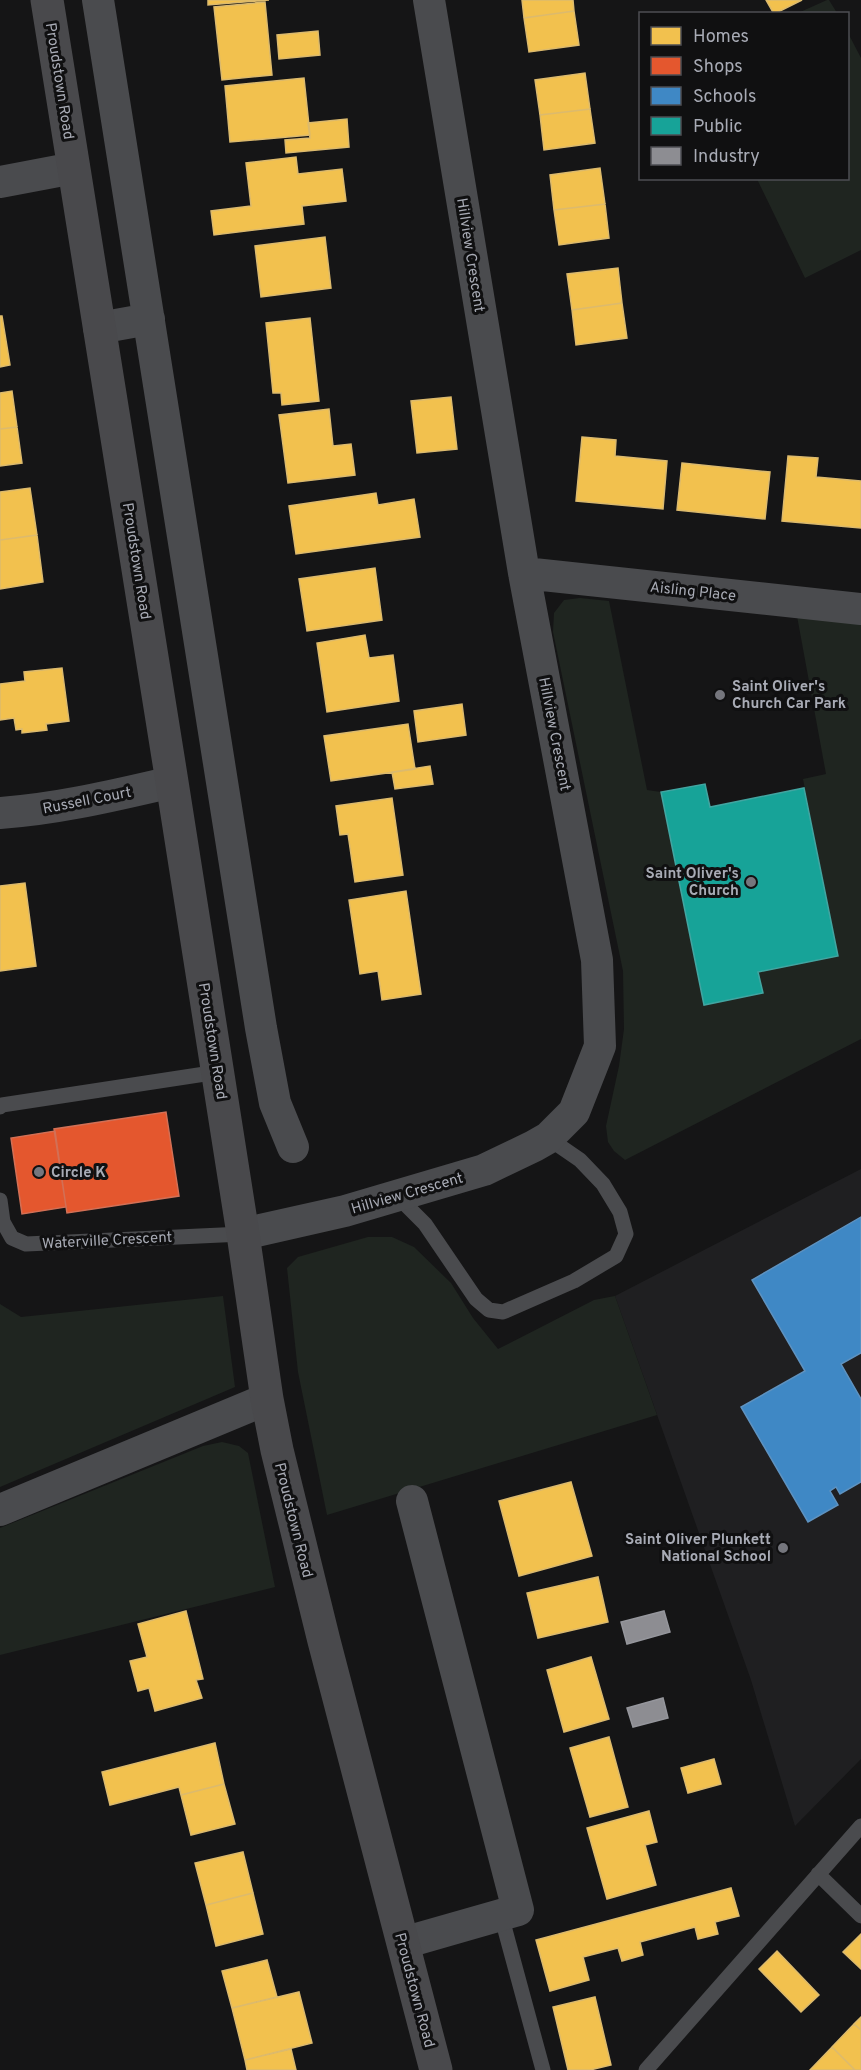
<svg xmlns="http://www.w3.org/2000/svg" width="861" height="2070" viewBox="0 0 861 2070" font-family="Overpass,sans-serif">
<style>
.built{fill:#1f1f21}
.green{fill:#1f2520}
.homes{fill:#f2c14e;stroke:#dcba6d;stroke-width:1.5}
.shops{fill:#e4572e;stroke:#d27056;stroke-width:1.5}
.schools{fill:#3f88c5;stroke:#5e92c0;stroke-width:1.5}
.public{fill:#17a398;stroke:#42a5a1;stroke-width:1.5}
.industry{fill:#8d8d92;stroke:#95969c;stroke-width:1.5}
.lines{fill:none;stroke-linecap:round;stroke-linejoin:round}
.lane{stroke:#4a4b4e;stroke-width:15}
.street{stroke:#4a4b4e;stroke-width:32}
.secondary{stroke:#49494c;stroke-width:33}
.poi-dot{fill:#75767d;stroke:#101011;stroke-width:2}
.labels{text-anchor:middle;stroke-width:6;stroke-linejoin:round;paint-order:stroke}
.street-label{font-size:15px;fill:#a8abb5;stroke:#101011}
.poi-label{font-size:15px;font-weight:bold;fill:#a8abb5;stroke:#101011;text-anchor:start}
</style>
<rect width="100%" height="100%" fill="#151516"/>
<path class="built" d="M861,1169V1759L795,1826L751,1680L615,1296Z"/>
<path class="green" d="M827,0H829L837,13H798Z
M848,33L861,58V250L805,278L757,179L848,178Z
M580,598L609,601L647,790L661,792L704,1005L763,993L758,972L838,956L803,779L826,774L797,616L841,619L861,625V1039L625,1160L614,1151L608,1142L606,1126L619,1066L624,1029L623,971L553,632L554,613L564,600Z
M368,1237H392L414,1247L451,1283L473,1318L498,1349L594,1300L615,1296L657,1415L327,1515L298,1372L287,1268L298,1257Z
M223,1296L235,1387L0,1487V1304L21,1317Z
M222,1442L239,1446L248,1453L275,1587L0,1655V1528L203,1446Z"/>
<path class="homes" d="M208,0H269L208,5Z
M522,0H573L574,11L524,18Z
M766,0H802L774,14Z
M265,2L272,75L222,80L214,7Z
M574,11L579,45L529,52L524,18Z
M318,31L320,55L279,59L277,35Z
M585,73L590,109L540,115L535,80Z
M304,78L310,135L230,142L225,86Z
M590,109L595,143L544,150L540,115Z
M347,119L349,147L286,153L285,140L310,138L308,123Z
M296,157L298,174L342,169L346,201L302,206L304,224L214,235L211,211L251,206L246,163Z
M600,168L605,204L554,210L550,175Z
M605,204L609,238L559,245L554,210Z
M325,237L331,288L261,297L255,246Z
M618,268L622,303L572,310L567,274Z
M622,303L627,338L576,345L572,310Z
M0,316H2L10,365L0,367Z
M310,318L319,401L282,405L281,393H273L266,323Z
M12,391L17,427L0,429V393Z
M451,397L457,449L417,453L411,401Z
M329,409L333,446L351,444L355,475L288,483L279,415Z
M17,427L22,463L0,466V429Z
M582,437L616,440L615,456L667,461L663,509L576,501Z
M788,456L818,458L816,477L861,481V528L782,521Z
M682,463L770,472L765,519L677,510Z
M30,488L37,535L0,540V492Z
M376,493L378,505L414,499L420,537L296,554L289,506Z
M37,535L43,582L0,589V540Z
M375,568L382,620L307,631L299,579Z
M365,635L369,658L393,655L399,701L327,712L317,643Z
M62,668L69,721L46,724L47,730L22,733V729L16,730L14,718L0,720V684L25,681L24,672Z
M462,704L466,735L418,742L414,711Z
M408,724L415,769L331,781L324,736Z
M430,766L433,784L395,789L392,772Z
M392,798L403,875L355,882L348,834L340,835L336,806Z
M25,883L36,966L0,971V886Z
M406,891L421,994L382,1000L378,971L360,974L349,900Z
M571,1482L592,1556L519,1576L499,1501Z
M598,1577L608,1622L538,1638L527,1593Z
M186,1611L203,1679L196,1680L202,1698L155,1711L149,1688L138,1691L130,1661L147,1657L138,1624Z
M591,1657L609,1719L564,1732L547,1670Z
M609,1737L628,1807L590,1817L570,1748Z
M215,1743L224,1784L181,1795L179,1787L110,1805L102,1772Z
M714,1759L721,1784L688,1793L681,1768Z
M224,1784L235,1824L191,1835L181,1795Z
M649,1811L657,1842L645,1845L656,1885L607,1899L587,1828Z
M243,1852L253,1893L206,1905L195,1863Z
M731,1888L739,1916L715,1922L718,1934L698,1939L695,1927L640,1942L643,1955L622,1961L618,1948L583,1957L589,1980L550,1991L536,1940Z
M253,1893L263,1934L216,1946L206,1905Z
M861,1934V1969L843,1952Z
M777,1951L819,1995L801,2012L759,1969Z
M267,1960L277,1997L232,2008L222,1971Z
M299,1992L312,2043L245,2060L232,2008Z
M595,1997L611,2065L590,2070H568L553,2007Z
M861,2017V2030L854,2024Z
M854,2024L861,2030V2070H855L832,2047Z
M832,2047L855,2070H810Z
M291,2049L296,2070H247L245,2060Z"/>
<path class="shops" d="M166,1112L179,1196L67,1213L54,1129Z
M55,1131L66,1207L22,1214L11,1138Z"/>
<path class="schools" d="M861,1217V1353L841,1364L861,1399V1482L840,1494L836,1487L830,1491L838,1505L808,1522L741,1407L805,1371L752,1280Z"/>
<path class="public" d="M705,784L710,807L804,788L838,956L758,972L763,993L704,1005L661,792Z"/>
<path class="industry" d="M664,1611L670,1632L627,1644L621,1622Z
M663,1698L668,1718L633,1727L627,1708Z"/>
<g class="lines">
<path class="lane" d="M0,1107L2,1105L218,1072
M397,1196L425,1224L476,1299L489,1310L503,1312L574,1281L616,1256L626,1234L620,1212L603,1184L580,1160L548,1138
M0,1200L3,1222L12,1238L26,1244L243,1234
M818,1874L861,1916
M501,1915L543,2070
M646,2070L861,1826"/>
<path class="street" d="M98,0L261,1028L275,1103L293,1147
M0,182L74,168
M99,328L149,319
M524,573L861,609
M0,813C59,809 115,795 172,782
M243,1234L345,1211L484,1170L534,1146L548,1138L574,1112L600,1046L597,960L524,573L429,0
M0,1510L267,1399
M403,1943L518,1910L412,1501"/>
<path class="secondary" d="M47,0L172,782L243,1234L267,1399L277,1450L324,1641L436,2070"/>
</g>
<g class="poi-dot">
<circle cx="720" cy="695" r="6"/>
<circle cx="751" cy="882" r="6"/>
<circle cx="39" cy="1172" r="6"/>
<circle cx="783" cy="1548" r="6"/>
</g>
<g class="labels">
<g class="street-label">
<text transform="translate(60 81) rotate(81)" y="5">Proudstown Road</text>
<text transform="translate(471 255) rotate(81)" y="5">Hillview Crescent</text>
<text transform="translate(137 561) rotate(81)" y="5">Proudstown Road</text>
<text transform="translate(693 591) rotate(6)" y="5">Aisling Place</text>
<text transform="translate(555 734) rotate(79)" y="5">Hillview Crescent</text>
<text transform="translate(87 800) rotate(-11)" y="5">Russell Court</text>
<text transform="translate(213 1041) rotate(81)" y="5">Proudstown Road</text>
<text transform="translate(407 1193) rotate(-16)" y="5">Hillview Crescent</text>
<text transform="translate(107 1240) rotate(-3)" y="5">Waterville Crescent</text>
<text transform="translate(294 1520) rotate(76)" y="5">Proudstown Road</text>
<text transform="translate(415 1990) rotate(75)" y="5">Proudstown Road</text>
</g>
<g class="poi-label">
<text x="732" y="691">Saint Oliver's<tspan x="732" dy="17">Church Car Park</tspan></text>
<text x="739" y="878" text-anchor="end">Saint Oliver's<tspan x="739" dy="17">Church</tspan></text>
<text x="51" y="1177">Circle K</text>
<text x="771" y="1544" text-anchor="end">Saint Oliver Plunkett<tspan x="771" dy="17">National School</tspan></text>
</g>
</g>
<rect x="639" y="12" width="210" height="168" fill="#101011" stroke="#4d4e53" stroke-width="1.5"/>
<rect x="651" y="27" width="30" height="18" fill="#f2c14e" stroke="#4d4e53" stroke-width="1.5"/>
<text x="693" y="42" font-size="18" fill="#a8abb5">Homes</text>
<rect x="651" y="57" width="30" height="18" fill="#e4572e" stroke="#4d4e53" stroke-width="1.5"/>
<text x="693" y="72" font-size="18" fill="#a8abb5">Shops</text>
<rect x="651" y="87" width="30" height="18" fill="#3f88c5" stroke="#4d4e53" stroke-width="1.5"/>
<text x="693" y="102" font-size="18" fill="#a8abb5">Schools</text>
<rect x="651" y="117" width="30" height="18" fill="#17a398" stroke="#4d4e53" stroke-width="1.5"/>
<text x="693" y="132" font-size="18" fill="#a8abb5">Public</text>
<rect x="651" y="147" width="30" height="18" fill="#8d8d92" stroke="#4d4e53" stroke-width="1.5"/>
<text x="693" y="162" font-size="18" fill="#a8abb5">Industry</text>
</svg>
